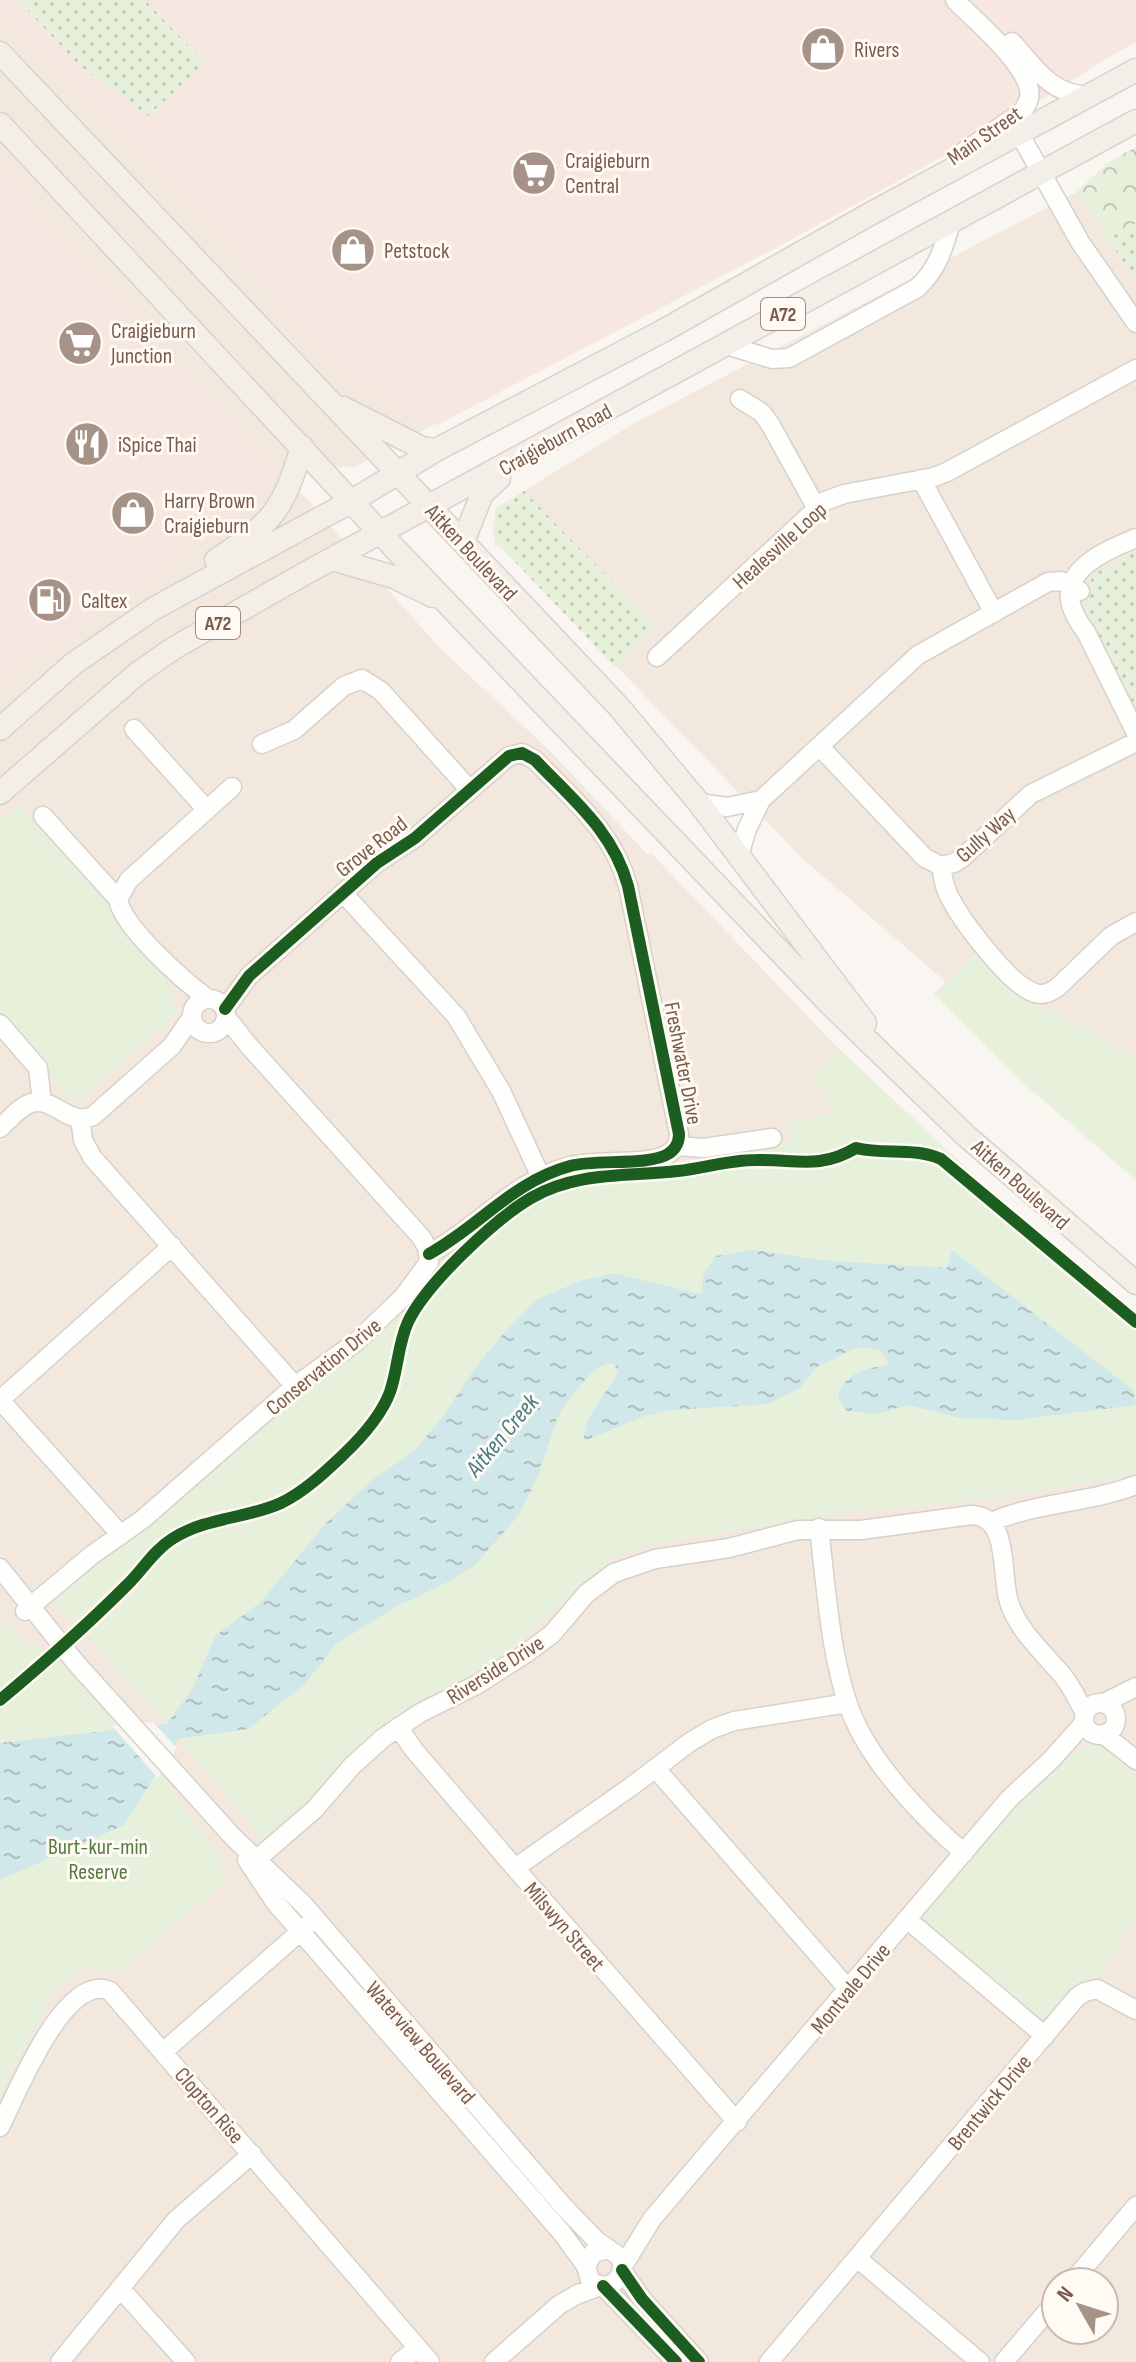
<svg xmlns="http://www.w3.org/2000/svg" width="1136" height="2362" viewBox="0 0 1136 2362" font-family="'Sofia Sans Condensed',sans-serif">
<style>
.residential{fill:#f2e8de;fill-rule:evenodd}
.commercial{fill:#f6e8e1}
.grass{fill:url(#grass-dots)}
.forest{fill:url(#forest-crowns)}
.park{fill:#e7f0db}
.water{fill:url(#water-ripples)}
.pier{fill:#f9f5f0}
.lines{fill:none;stroke-linecap:round;stroke-linejoin:round}
.minor-casing{stroke:#d7d1cb;stroke-width:21}
.major-casing{stroke:#dad1cc;stroke-width:25}
.minor{stroke:#fefefd;stroke-width:18}
.major{stroke:#f3eee8;stroke-width:22}
.cycleway-casing{stroke:#fffaf3;stroke-width:17}
.cycleway{stroke:#1b5e20;stroke-width:12}
.labels{text-anchor:middle;stroke-width:6;stroke-linejoin:round;paint-order:stroke}
.shield{fill:#fffaf3;stroke:#a28b7f;stroke-width:2}
.shield-label{font-size:20px;font-weight:bold;fill:#7a5c4d}
.poi-label{font-size:22px;fill:#7a5c4d;stroke:#fffaf3;text-anchor:start}
.street-label{font-size:22px;fill:#7a5c4d;stroke:#fffaf3}
.park-label{font-size:22px;fill:#537a41;stroke:#fffaf3}
.water-label{font-size:24px;font-style:italic;fill:#437c86;stroke:#fffaf3}
</style>
<defs>
<pattern id="grass-dots" width="8" height="8" patternUnits="userSpaceOnUse" patternTransform="scale(2)"><rect width="8" height="8" fill="#e7f0db"/><path d="M2 2h.1M6 6h.1" fill="none" stroke="#c0c6b4" stroke-width="1.8" stroke-linecap="round"/></pattern>
<pattern id="forest-crowns" width="20" height="18" patternUnits="userSpaceOnUse" patternTransform="scale(2)"><rect width="20" height="18" fill="#e7f0db"/><path d="M2 6a3 3 0 1 1 6 0M12 15a3 3 0 1 1 6 0" fill="none" stroke="#c0c6b4"/></pattern>
<pattern id="water-ripples" width="26" height="14" patternUnits="userSpaceOnUse" patternTransform="scale(2)"><rect width="26" height="14" fill="#d0e8ea"/><path d="M2 4q2-2 4 0t4 0M15 11q2-2 4 0t4 0" fill="none" stroke="#aebfc0"/></pattern>
</defs>
<rect width="100%" height="100%" fill="#f9f5f0"/>
<path class="residential" d="M0,0H1136V42L355,467L280,469L440,648L552,753L648,855L651,853L838,1048L1014,1213L1136,1316V2362H0ZM1056,2282H1104V2330H1056Z
M1077,192L1136,281V1057L1023,996L977,951L946,982L802,858L499,545L496,546L493,531L496,508L633,424Z"/>
<path class="commercial" d="M0,0H1136V40L1008,121L768,252L437,425L412,418L348,378L207,225L0,14Z
M0,165L29,196L40,217L279,469L263,495L148,581L106,606L65,645H49L24,668L0,682Z"/>
<path class="grass" d="M18,0H145L205,63L148,116L79,65Z
M1136,147V281L1077,192Z
M524,491L656,627L615,667L499,545L493,531L496,508Z
M1136,551V710L1086,613L1085,593L1094,574Z"/>
<path class="forest" d="M1136,147V223L1108,239L1077,192L1107,163Z"/>
<path class="park" d="M19,805L157,960L179,1012L81,1100H71L48,1074L49,1065L0,1010V822Z
M977,950L1023,996L1136,1057V1180L1030,1089L934,994Z
M838,1048L1014,1213L1136,1316V1471L1117,1478L990,1499L853,1512L641,1546L607,1561L514,1648L461,1684L388,1723L263,1840L167,1724L54,1601L104,1556L143,1533L288,1403L372,1340L437,1272L447,1253L459,1247L492,1217L539,1185L583,1170L683,1162L791,1141L787,1123L833,1113L814,1074Z
M6,1621L23,1643L49,1650L166,1778L183,1807L222,1857L218,1861L228,1879L119,1973L84,1966L53,1993L0,2094V1627Z
M1095,1741C1113,1741 1125,1760 1136,1773V1919L1099,1978L1089,1977L1082,1980L1051,2015L1035,2016L935,1933L926,1920L930,1907C980,1849 1028,1781 1095,1741Z"/>
<path class="water" d="M754,1250L819,1260L947,1268L952,1250L1133,1390L1136,1405L1015,1420L960,1418L908,1405L876,1414L847,1411L838,1398C843,1372 865,1369 888,1365L887,1358L879,1350L857,1347L817,1367L800,1388L768,1404L671,1410L642,1417L584,1441C584,1414 606,1395 618,1372L614,1364L605,1363L590,1374L572,1395L558,1416L538,1476L519,1515L475,1565L446,1583L395,1607L335,1645L304,1685L248,1729L178,1739L124,1825L0,1880V1743L167,1724L193,1688L215,1636L261,1602L326,1523L371,1481L414,1451L441,1419L475,1368L504,1333L536,1300L580,1281L612,1273L701,1294L704,1272L716,1256Z"/>
<path class="pier" d="M153,1722L177,1748L158,1778L112,1726Z"/>
<g class="lines">
<g class="minor-casing">
<path id="minor" d="M955,0C976,22 1022,59 1029,89C1031,98 1027,105 1022,112L959,155
M1012,42C1036,68 1048,92 1086,96
M1019,133L1080,242L1136,323
M726,345L772,359L789,358L917,288C937,270 944,248 951,222
M740,399L762,413L770,424L816,507
M921,479L994,613
M1136,538C1092,556 1044,579 1086,632L1136,733
M657,657L825,501L844,494L934,477L947,472L1136,369
M134,729L207,810
M262,744L294,730L344,686L362,679L381,691L469,789
M820,747L925,858L941,866L954,863L962,858L1031,794L1136,742
M699,803L727,807L761,800
M43,816L118,899
M739,856L747,829L761,800L918,655L1048,582L1061,581L1080,591
M941,866C943,877 944,887 949,896C961,920 1010,986 1035,993C1044,996 1051,992 1058,987L1111,936L1136,922
M343,893L456,1016L501,1091L541,1177
M208,999C184,981 122,927 118,899L129,880L232,787
M192 1016a17 17 0 1 1 34 0a17 17 0 1 1-34 0Z
M225,1009L249,976L343,893L377,863L415,838L509,756L522,753L535,760C573,800 613,831 628,886L679,1134C679,1143 676,1149 668,1154C649,1166 595,1159 570,1166C512,1182 480,1226 429,1254
M0,1024L38,1068L42,1102
M80,1119L83,1140L92,1157L295,1386
M0,1128C9,1120 19,1107 31,1103C54,1096 68,1127 93,1116L172,1046L192,1017
M677,1146L704,1148L772,1138
M0,1400L172,1246
M0,1400L121,1535
M991,1522C1038,1502 1089,1503 1136,1485
M819,1528C826,1586 830,1656 850,1710C870,1762 922,1817 964,1853
M0,1568L76,1663L233,1837L304,1905L564,2207L597,2241L620,2257C628,2278 608,2294 590,2280L586,2266L593,2253L607,2249
M25,1611L92,1555L143,1519L295,1386L356,1342L403,1297L429,1262L427,1247L421,1237L249,1046L226,1017
M1104,1703L1136,1687
M1084 1719a16 16 0 1 1 32 0a16 16 0 1 1-32 0Z
M398,1727L414,1750L515,1868L737,2122
M1103,1734L1136,1760
M656,1769L849,1990
M247,1860L275,1902L562,2233L586,2266
M250,1865L315,1809L352,1766L383,1738L420,1713L478,1684L525,1654L552,1634L586,1594L614,1573L655,1559L729,1548L798,1530H861L972,1515C1011,1517 1000,1575 1009,1602C1018,1631 1044,1653 1063,1676C1072,1687 1078,1701 1085,1713
M515,1868L632,1786L690,1742L712,1729L734,1721L848,1703
M908,1920L1045,2036
M163,2052L310,1923
M0,2127C16,2095 65,1971 110,1991L430,2362
M857,2258L980,2362
M623,2266L652,2219L1009,1799L1051,1760L1084,1723
M622,2270L642,2299L699,2362
M1072,2282L1136,2206
M603,2286L676,2362
M120,2288L186,2362
M60,2362L176,2220L252,2154
M400,2362L417,2348
M494,2362L559,2305L576,2295L600,2286
M769,2362L1077,1997L1085,1992L1097,1989L1136,2010
M1004,2362L1056,2301"/>
</g>
<g class="major-casing">
<path id="major" d="M0,53L619,707L699,803L865,1023
M0,124L399,553L830,1004L964,1134L1136,1283
M343,408L422,448L436,450
M463,542L482,494L499,478
M332,559L394,577L433,596
M216,560C272,524 283,510 302,447
M0,729L73,664L153,609L352,501L436,450L661,332L870,214L1136,70
M0,793L138,673L174,648L304,574L1136,121"/>
</g>
<use href="#minor" class="minor"/>
<use href="#major" class="major"/>
<g class="cycleway-casing">
<path id="cycleway" d="M225,1009L249,976L343,893L377,863L415,838L509,756L522,753L535,760C573,800 613,831 628,886L679,1134C679,1143 676,1149 668,1154C649,1166 595,1159 570,1166C512,1182 480,1226 429,1254
M0,1700C43,1664 86,1626 126,1586C142,1571 153,1551 172,1539C206,1517 246,1519 281,1503C304,1492 325,1472 343,1455C362,1437 381,1416 390,1392C398,1369 398,1343 408,1322C426,1284 495,1219 531,1198C577,1171 628,1177 678,1171C704,1168 730,1160 756,1160C795,1159 819,1170 856,1148C884,1155 914,1147 941,1159L1136,1322
M622,2270L642,2299L699,2362
M603,2286L676,2362"/>
</g>
<use href="#cycleway" class="cycleway"/>
</g>
<defs>
<g id="shop-disc" transform="scale(2.3)"><circle r="9.5" fill="#a69286" stroke="#fffaf3"/><path d="M-5-2.5h2.3a2.7 3.5 0 0 1 5.4 0H5L5.5 6h-11ZM-1.5-2.5h3a1.5 2.3 0 0 0-3 0Z" fill="#fff"/></g>
<g id="supermarket-disc" transform="scale(2.3)"><circle r="9.5" fill="#a69286" stroke="#fffaf3"/><path d="M-6-5.5h2.5l.6 2H6L4.5 2H-2.5L-4.4-4H-6ZM-1.5 3.2a1.3 1.3 0 1 0 .1 0ZM3 3.2a1.3 1.3 0 1 0 .1 0Z" fill="#fff"/></g>
<g id="restaurant-disc" transform="scale(2.3)"><circle r="9.5" fill="#a69286" stroke="#fffaf3"/><path d="M-5-6h1v4h1v-4h1v4h1v-4h1v5L-1.5 .5V6h-2V.5L-5-1ZM5-6V6H3V1.5H1.5Q1.5-4 5-6Z" fill="#fff"/></g>
<g id="fuel-disc" transform="scale(2.3)"><circle r="9.5" fill="#a69286" stroke="#fffaf3"/><path d="M-5.5-6h7V0h2V4h1.3V-2.5L3-4.5l.8-.8L6-3V5H2.5V1h-1V6h-7ZM-4.2-4.7v3.2H.2V-4.7Z" fill="#fff"/></g>
</defs>
<g fill-rule="evenodd">
<use href="#shop-disc" x="823" y="49"/>
<use href="#supermarket-disc" x="534" y="173"/>
<use href="#shop-disc" x="353" y="250"/>
<use href="#supermarket-disc" x="80" y="343"/>
<use href="#restaurant-disc" x="87" y="444"/>
<use href="#shop-disc" x="133" y="513"/>
<use href="#fuel-disc" x="50" y="600"/>
</g>
<g class="labels">
<g class="shield">
<rect x="761" y="298" width="44" height="32" rx="6"/>
<rect x="196" y="607" width="44" height="32" rx="6"/>
</g>
<g class="shield-label">
<text x="783" y="321">A72</text>
<text x="218" y="630">A72</text>
</g>
<g class="poi-label">
<text x="854" y="57">Rivers</text>
<text x="565" y="168">Craigieburn<tspan x="565" dy="25">Central</tspan></text>
<text x="384" y="258">Petstock</text>
<text x="111" y="338">Craigieburn<tspan x="111" dy="25">Junction</tspan></text>
<text x="118" y="452">iSpice Thai</text>
<text x="164" y="508">Harry Brown<tspan x="164" dy="25">Craigieburn</tspan></text>
<text x="81" y="608">Caltex</text>
</g>
<g class="street-label">
<text transform="translate(984 135) rotate(-35)" y="8">Main Street</text>
<text transform="translate(555 439) rotate(-29)" y="8">Craigieburn Road</text>
<text transform="translate(779 545) rotate(-42)" y="8">Healesville Loop</text>
<text transform="translate(472 552) rotate(47)" y="8">Aitken Boulevard</text>
<text transform="translate(985 834) rotate(-42)" y="8">Gully Way</text>
<text transform="translate(371 846) rotate(-38)" y="8">Grove Road</text>
<text transform="translate(684 1063) rotate(79)" y="8">Freshwater Drive</text>
<text transform="translate(1021 1184) rotate(42)" y="8">Aitken Boulevard</text>
<text transform="translate(323 1366) rotate(-39)" y="8">Conservation Drive</text>
<text transform="translate(495 1669) rotate(-32)" y="8">Riverside Drive</text>
<text transform="translate(565 1926) rotate(49)" y="8">Milswyn Street</text>
<text transform="translate(850 1988) rotate(-50)" y="8">Montvale Drive</text>
<text transform="translate(421 2042) rotate(49)" y="8">Waterview Boulevard</text>
<text transform="translate(989 2102) rotate(-50)" y="8">Brentwick Drive</text>
<text transform="translate(210 2105) rotate(49)" y="8">Clopton Rise</text>
</g>
<g class="park-label">
<text x="98" y="1854">Burt-kur-min<tspan x="98" dy="25">Reserve</tspan></text>
</g>
<g class="water-label">
<text transform="translate(502 1435) rotate(-50)" y="8">Aitken Creek</text>
</g>
</g>
<g transform="translate(1080 2306) rotate(309)"><circle r="38" fill="#fffaf3" stroke="#cabbb1" stroke-width="2"/>
<path d="M0-6L14 30L0 20L-14 30Z" fill="#a69286"/>
<text y="-12" font-size="22" font-weight="bold" text-anchor="middle" fill="#7a5c4d">N</text>
</g>
</svg>
